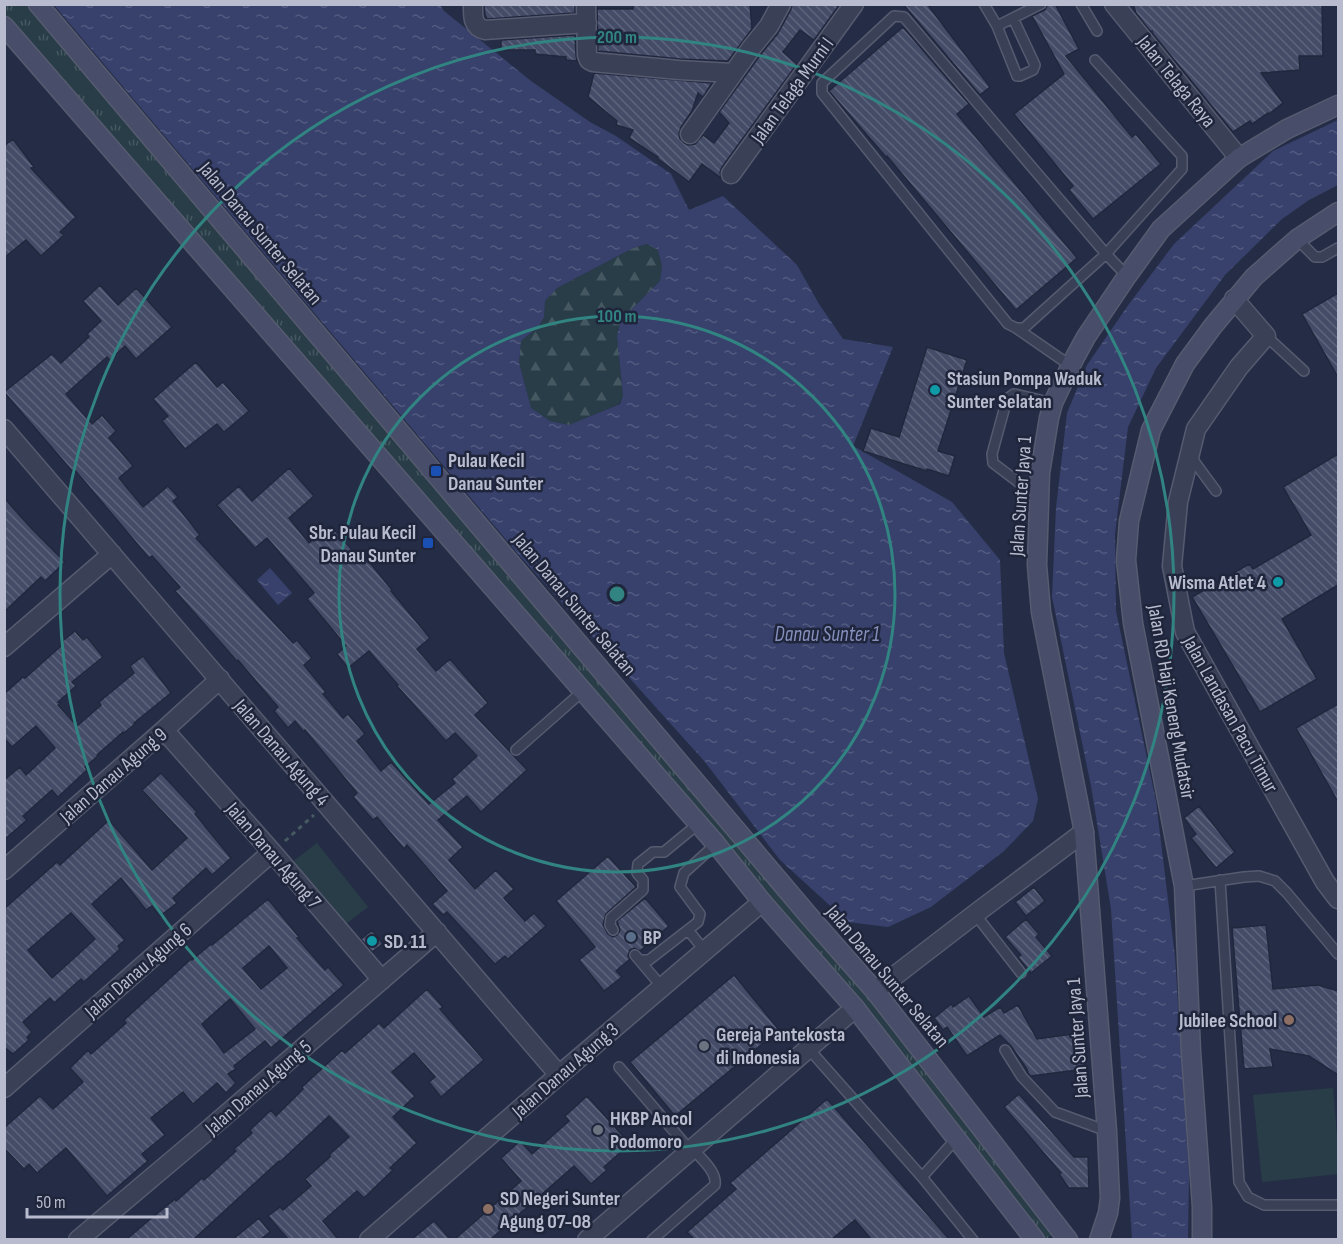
<svg xmlns="http://www.w3.org/2000/svg" width="1343" height="1244" viewBox="0 0 1343 1244" font-family="'Sofia Sans Condensed',sans-serif">
<style>
.grass{fill:url(#grass-tufts)}
.forest{fill:url(#forest-firs)}
.pitch{fill:#283d47}
.water{fill:url(#water-ripples);fill-rule:evenodd}
.building{fill:url(#building-back-hatch);stroke:#21273d;stroke-width:1.5;fill-rule:evenodd}
.lines{fill:none;stroke-linecap:round;stroke-linejoin:round}
.lane-casing{stroke:#565b70;stroke-width:12}
.street-casing{stroke:#565b70;stroke-width:21}
.secondary-casing{stroke:#565b70;stroke-width:21}
.path{stroke:#465a62;stroke-width:3;stroke-dasharray:4.5 4.5;stroke-linecap:butt}
.lane{stroke:#3a4055;stroke-width:9}
.street{stroke:#3a4055;stroke-width:18}
.secondary{stroke:#484d69;stroke-width:18}
.ring{fill:none;stroke:#318481;stroke-width:3}
.culture-dot{fill:#0f9aa8;stroke:#1f253b;stroke-width:2}
.transit-dot{fill:#1a4fb4;stroke:#1f253b;stroke-width:2}
.service-dot{fill:#5c6f8a;stroke:#1f253b;stroke-width:2}
.education-dot{fill:#8d6e63;stroke:#1f253b;stroke-width:2}
.worship-dot{fill:#6b7280;stroke:#1f253b;stroke-width:2}
.labels{text-anchor:middle;stroke-width:5;stroke-linejoin:round;paint-order:stroke}
.street-label{font-size:20px;fill:#b8bcce;stroke:#1f253b}
.poi-label{font-size:20px;font-weight:bold;fill:#b8bcce;stroke:#1f253b;text-anchor:start}
.water-label{font-size:21px;font-style:italic;fill:#8590bc;stroke:#1f253b}
.centre{fill:#318481;stroke:#1f253b;stroke-width:3}
.ring-label{font-size:18px;text-anchor:middle;font-weight:bold;fill:#318481;stroke:#1f253b;stroke-width:5;stroke-linejoin:round;paint-order:stroke}
</style>
<defs>
<pattern id="grass-tufts" width="24" height="20" patternUnits="userSpaceOnUse" patternTransform="scale(1.5)"><rect width="24" height="20" fill="#283d47"/><path d="M3 7l-1-3M5 7V3M7 7l1-3M15 17l-1-3M17 17v-4M19 17l1-3" fill="none" stroke="#455760"/></pattern>
<pattern id="forest-firs" width="22" height="20" patternUnits="userSpaceOnUse" patternTransform="scale(1.5)"><rect width="22" height="20" fill="#283d47"/><path d="M5 1l3.5 6h-7zM16 11l3.5 6h-7z" fill="#455760"/></pattern>
<pattern id="water-ripples" width="26" height="14" patternUnits="userSpaceOnUse" patternTransform="scale(1.5)"><rect width="26" height="14" fill="#37416c"/><path d="M2 4q2-2 4 0t4 0M15 11q2-2 4 0t4 0" fill="none" stroke="#525a80"/></pattern>
<pattern id="building-back-hatch" width="6" height="6" patternUnits="userSpaceOnUse" patternTransform="scale(1.5)"><rect width="6" height="6" fill="#444c68"/><path d="M-1 5l2 2M0 0l6 6M5-1l2 2" fill="none" stroke="#5d647c"/></pattern>
</defs>
<rect width="100%" height="100%" fill="#252d46"/>
<path class="grass" d="M4,5H38L809,916L1058,1227L1047,1239H1034L750,886L5,26Z"/>
<path class="forest" d="M647,244L658,250L662,266L660,281L621,320L617,336L623,396L619,404L569,425L550,421L531,409L519,361L521,341L539,326L544,317L545,301L557,288L633,248Z"/>
<path class="pitch" d="M317,843L368,907L342,927L291,863Z
M1333,1088L1338,1147V1174L1262,1182L1253,1095Z"/>
<path class="water" d="M54,5H440L444,11L531,81L590,122L616,136L671,174L689,210L723,196L797,265L819,304L843,339L893,347L853,446L952,502L1000,560L1004,653L1038,799L1033,821L1004,851L931,907L888,927L848,922L780,860L705,762L519,555ZM647,244L658,250L662,266L660,281L621,320L617,336L623,396L620,404L569,425L550,421L531,408L519,362L521,341L539,326L544,317L545,301L557,288L633,248Z
M1338,120V185L1309,200L1282,219L1225,275L1156,368L1128,427L1115,534L1116,611L1156,801L1175,957L1189,1174L1188,1239H1132L1111,909L1091,786L1052,597L1056,508L1067,413L1087,365L1129,304L1174,244L1273,151Z
M270,568L292,593L278,605L257,580Z"/>
<path class="building" d="M491,4H575V13L487,19L485,15L484,5Z
M633,4H750L752,29L728,61L680,59L598,51L597,7L598,9H633Z
M792,4H840L814,40L800,30L783,52L797,64L722,167L720,172L721,178L702,164L689,182L657,158L658,157L629,138L633,130L616,125L617,121L588,97L594,73L712,83L703,97L698,93L692,111L681,127L679,134L680,139L684,143L688,145L695,144L703,135L714,143L729,123L719,112L761,54L778,33L791,9Z
M903,4H927L990,87L980,95Z
M1048,4H1055L1079,49L1066,56L1132,137L1136,134L1161,164L1093,219L1069,190L1073,186L1014,114L1064,74L1032,16L1045,10Z
M1133,4H1322L1323,56H1299L1300,70L1261,73L1283,103L1269,114L1268,113L1252,124L1250,121L1233,132L1153,34L1152,31H1150L1136,13Z
M903,27L969,104L957,114L1077,258L1016,310L887,156L886,157L829,91Z
M575,35L576,55L577,61L566,60V57L535,54V50H501V40Z
M13,139L34,167L31,168L76,217L60,232L64,235L41,256L26,240L4,258V146Z
M100,285L118,305L136,288L172,327L136,359L125,346L110,360L107,357L66,394L92,424L102,415L116,431L109,438L133,466L119,478L143,507L168,486L178,497L173,501L200,535L196,538L293,643L297,640L312,658L304,665L326,692L323,694L343,718L348,714L365,734L357,741L381,771L391,762L429,804L455,783L452,779L477,756L455,733L446,741L397,686L398,685L369,651L348,668L337,654L346,646L307,599L314,593L267,538L255,548L217,505L239,486L252,501L289,468L314,496L289,518L309,543L330,525L358,557L362,553L392,590L391,591L430,638L417,649L436,671L450,659L488,703L475,715L527,770L481,812L467,796L438,820L463,847L449,860L475,889L496,870L514,889L504,898L525,921L534,913L546,926L508,959L505,956L495,964L447,912L443,915L432,904L447,891L407,845L404,849L377,817L373,820L353,797L357,793L305,730L304,732L295,721L288,728L274,711L278,707L238,660L237,661L175,591L180,587L152,556L149,558L74,469L72,471L4,392L52,354L61,363L89,337L87,334L101,321L83,301Z
M1338,293V377L1302,314Z
M927,347L967,360L938,451L955,456L949,476L927,469V471L904,464L863,451L871,428L899,437Z
M196,362L217,387L223,382L249,411L224,432L217,424L185,449L162,421L168,416L153,399Z
M1338,454V585L1282,619L1317,679L1260,712L1192,597L1249,564L1253,569L1311,535L1283,487Z
M4,498L33,530L65,562L45,581L41,577L4,612Z
M75,631L83,640L87,637L103,657L72,682L76,686L58,702L60,703L58,705L77,726L101,705L99,702L134,673L130,666L143,656L171,693L134,723L135,724L124,733L123,732L97,755L98,756L85,767L87,770L58,797L52,790L23,816L27,820L4,840V780L20,767L26,775L55,748L36,726L12,747L4,738V694L23,677L25,678L62,645L60,643Z
M1338,704V802L1296,728Z
M161,773L197,812L195,814L231,858L212,875L206,868L173,898L177,903L160,916L152,906L146,910L121,878L92,904L125,940L118,946L120,949L84,982L81,979L54,1003L50,998L23,1022L32,1032L27,1037L29,1040L13,1054L4,1047V909L57,862L60,865L109,820L152,870L187,838L142,790ZM71,913L95,939L52,978L28,950Z
M1199,806L1235,852L1216,868L1191,838L1196,834L1184,818Z
M608,856L636,887L606,914L603,925L608,934L613,937L617,935L620,930L617,921L645,898L669,926L640,951L634,948L630,950L628,956L630,959L616,971L622,977L604,991L579,960L595,947L556,901Z
M1034,887L1045,901L1026,916L1015,902Z
M268,899L299,937L297,938L325,970L328,967L344,985L271,1048L265,1041L234,1066L236,1069L228,1074L236,1083L226,1093L217,1083L193,1104L183,1092L151,1118L165,1135L142,1154L148,1161L107,1196L66,1148L37,1173L29,1164L24,1169L4,1148V1128L40,1096L53,1109L83,1082L70,1068L88,1050L91,1054L126,1023L124,1020L191,959L192,960L211,944L212,945ZM269,946L287,968L261,989L243,968ZM230,999L255,1029L224,1053L202,1024Z
M1026,919L1039,934L1036,937L1052,956L1031,973L1018,957L1021,955L1005,937Z
M1266,925L1273,989L1318,985L1338,991V1075L1309,1056L1270,1049L1273,1067L1244,1069L1232,928Z
M372,930L383,944L372,952L361,939Z
M734,975L779,1030L675,1116L630,1062Z
M427,989L443,1007L440,1009L484,1060L441,1097L429,1082L435,1077L414,1053L392,1072L415,1096L393,1117L417,1143L390,1168L393,1170L364,1198L357,1191L323,1221L338,1239H288L268,1216L280,1207L283,1210L311,1186L305,1179L330,1157V1154L349,1137L329,1116L280,1162L279,1161L194,1239H127L148,1221L175,1199L176,1201L202,1178L204,1180L236,1151L234,1149L252,1133L250,1130L271,1110L276,1116L303,1089L302,1087L342,1050L345,1053L379,1023L384,1028Z
M969,996L984,1017L1000,1007L1004,1013L1018,1005L1037,1039L1080,1033L1085,1069L1031,1076L1028,1073L1027,1069L1011,1046L1000,1035L967,1056L947,1027L943,1030L934,1018L951,1004L953,1007Z
M1019,1094L1074,1157H1088L1089,1188H1069L1059,1174L1061,1173L1004,1107Z
M587,1096L630,1144L604,1167L607,1170L591,1184L574,1166L491,1239H455L521,1181L501,1158L520,1141L532,1154L569,1121L565,1116Z
M827,1099L949,1239H871L855,1220L832,1239H694L687,1232L736,1189L730,1183Z
M259,1218L270,1232L261,1239H233Z
M434,1221L450,1239H412Z"/>
<g class="lines">
<g class="lane-casing">
<path id="lane" d="M984,4L997,26L1041,4
M1081,4L1097,31
M997,26L1017,76H1020L1033,70L1035,65L1013,18
M1095,60L1182,156V169L1106,254L1024,328H1016L1008,324L822,93V83L894,16L904,17L1106,254L1127,276
M1297,239L1315,257H1322L1338,248
M1016,328L1071,366
M1266,336L1304,371
M1191,457L1216,491
M1040,490L1022,485L993,463L992,454L1007,399L1014,394L1053,403
M516,750L583,691
M1220,880L1239,1182L1248,1197L1264,1205H1338
M1184,886L1244,877L1259,876L1275,881L1287,893L1338,954
M975,914L1021,973
M613,930L610,925L611,918L643,890V880L637,873L638,864L653,852H664L698,824
M688,930L705,951
M635,955L662,987
M640,960H649L698,922L700,914L680,887L684,873L716,844
M808,1048L922,1177L973,1240
M1005,1050L1022,1077L1055,1112L1107,1131
M619,1067L690,1150
M922,1177L956,1139
M652,1240L715,1185C717,1171 701,1159 692,1148"/>
</g>
<g class="street-casing">
<path id="street" d="M473,4C473,16 472,27 485,30L587,23
M586,4L587,55L589,60L593,62L679,70L733,73
M1114,4L1239,158
M690,134L752,47L769,26L781,4
M731,174L854,4
M1234,299L1266,336L1239,367L1196,429L1178,502L1172,566L1185,632L1325,882L1338,899
M4,429L559,1075
M4,647L112,554
M164,730L272,852L382,980
M4,870L164,730L220,679
M875,991L975,914L1084,832
M4,1088L272,852
M78,1240L200,1137L437,932
M369,1240L559,1075L762,902
M587,1240L855,1008"/>
</g>
<g class="secondary-casing">
<path id="secondary" d="M38,4L809,916L875,991L1068,1240
M4,26L716,844L762,902L855,1008L1035,1240
M1099,1240L1108,1213L1110,1198L1107,1131L1084,832L1041,612L1037,565L1040,473L1049,418L1053,403L1074,359L1086,337L1127,276L1161,229L1239,158L1287,129L1338,105
M1202,1240V1207L1191,1052L1184,886L1133,623L1126,560L1129,521L1151,430L1185,364L1213,326L1254,277L1297,239L1338,212"/>
</g>
<path class="path" d="M285,841L314,815"/>
<use href="#lane" class="lane"/>
<use href="#street" class="street"/>
<use href="#secondary" class="secondary"/>
</g>
<g class="ring">
<circle cx="617" cy="594" r="278"/>
<circle cx="617" cy="594" r="557"/>
</g>
<g class="culture-dot">
<circle cx="935" cy="390" r="6"/>
<circle cx="1278" cy="582" r="6"/>
<circle cx="372" cy="941" r="6"/>
</g>
<g class="transit-dot">
<rect x="430" y="465" width="12" height="12" rx="3"/>
<rect x="422" y="537" width="12" height="12" rx="3"/>
</g>
<circle class="service-dot" cx="631" cy="937" r="6"/>
<g class="education-dot">
<circle cx="1289" cy="1020" r="6"/>
<circle cx="488" cy="1209" r="6"/>
</g>
<g class="worship-dot">
<circle cx="704" cy="1046" r="6"/>
<circle cx="598" cy="1130" r="6"/>
</g>
<g class="labels">
<g class="street-label">
<text transform="translate(1177 81) rotate(51)" y="7">Jalan Telaga Raya</text>
<text transform="translate(792 90) rotate(-54)" y="7">Jalan Telaga Murni I</text>
<text transform="translate(261 233) rotate(50)" y="7">Jalan Danau Sunter Selatan</text>
<text transform="translate(1020 496) rotate(-86)" y="7">Jalan Sunter Jaya 1</text>
<text transform="translate(575 604) rotate(50)" y="7">Jalan Danau Sunter Selatan</text>
<text transform="translate(1172 702) rotate(80)" y="7">Jalan RD Haji Keneng Mudatsir</text>
<text transform="translate(1231 714) rotate(61)" y="7">Jalan Landasan Pacu Timur</text>
<text transform="translate(282 752) rotate(49)" y="7">Jalan Danau Agung 4</text>
<text transform="translate(113 775) rotate(-41)" y="7">Jalan Danau Agung 9</text>
<text transform="translate(274 855) rotate(49)" y="7">Jalan Danau Agung 7</text>
<text transform="translate(138 970) rotate(-41)" y="7">Jalan Danau Agung 6</text>
<text transform="translate(888 976) rotate(50)" y="7">Jalan Danau Sunter Selatan</text>
<text transform="translate(1077 1038) rotate(-94)" y="7">Jalan Sunter Jaya 1</text>
<text transform="translate(565 1070) rotate(-41)" y="7">Jalan Danau Agung 3</text>
<text transform="translate(258 1087) rotate(-41)" y="7">Jalan Danau Agung 5</text>
</g>
<g class="poi-label">
<text x="947" y="385">Stasiun Pompa Waduk<tspan x="947" dy="23">Sunter Selatan</tspan></text>
<text x="448" y="467">Pulau Kecil<tspan x="448" dy="23">Danau Sunter</tspan></text>
<text x="416" y="539" text-anchor="end">Sbr. Pulau Kecil<tspan x="416" dy="23">Danau Sunter</tspan></text>
<text x="1266" y="589" text-anchor="end">Wisma Atlet 4</text>
<text x="643" y="944">BP</text>
<text x="384" y="948">SD. 11</text>
<text x="1277" y="1027" text-anchor="end">Jubilee School</text>
<text x="716" y="1041">Gereja Pantekosta<tspan x="716" dy="23">di Indonesia</tspan></text>
<text x="610" y="1125">HKBP Ancol<tspan x="610" dy="23">Podomoro</tspan></text>
<text x="500" y="1205">SD Negeri Sunter<tspan x="500" dy="23">Agung 07-08</tspan></text>
</g>
<g class="water-label">
<text x="827" y="641">Danau Sunter 1</text>
</g>
</g>
<circle cx="617" cy="594" r="9" class="centre"/>
<g class="ring-label">
<text x="617" y="43">200 m</text>
<text x="617" y="322">100 m</text>
</g>
<rect width="1343" height="1244" fill="none" stroke="#b8bcce" stroke-width="12"/>
<path d="M27 1208v9h140v-9" fill="none" stroke="#b8bcce" stroke-width="3"/>
<text x="36" y="1208" font-size="18" fill="#b8bcce" stroke="#1f253b" stroke-width="4.5" paint-order="stroke">50 m</text>
</svg>
